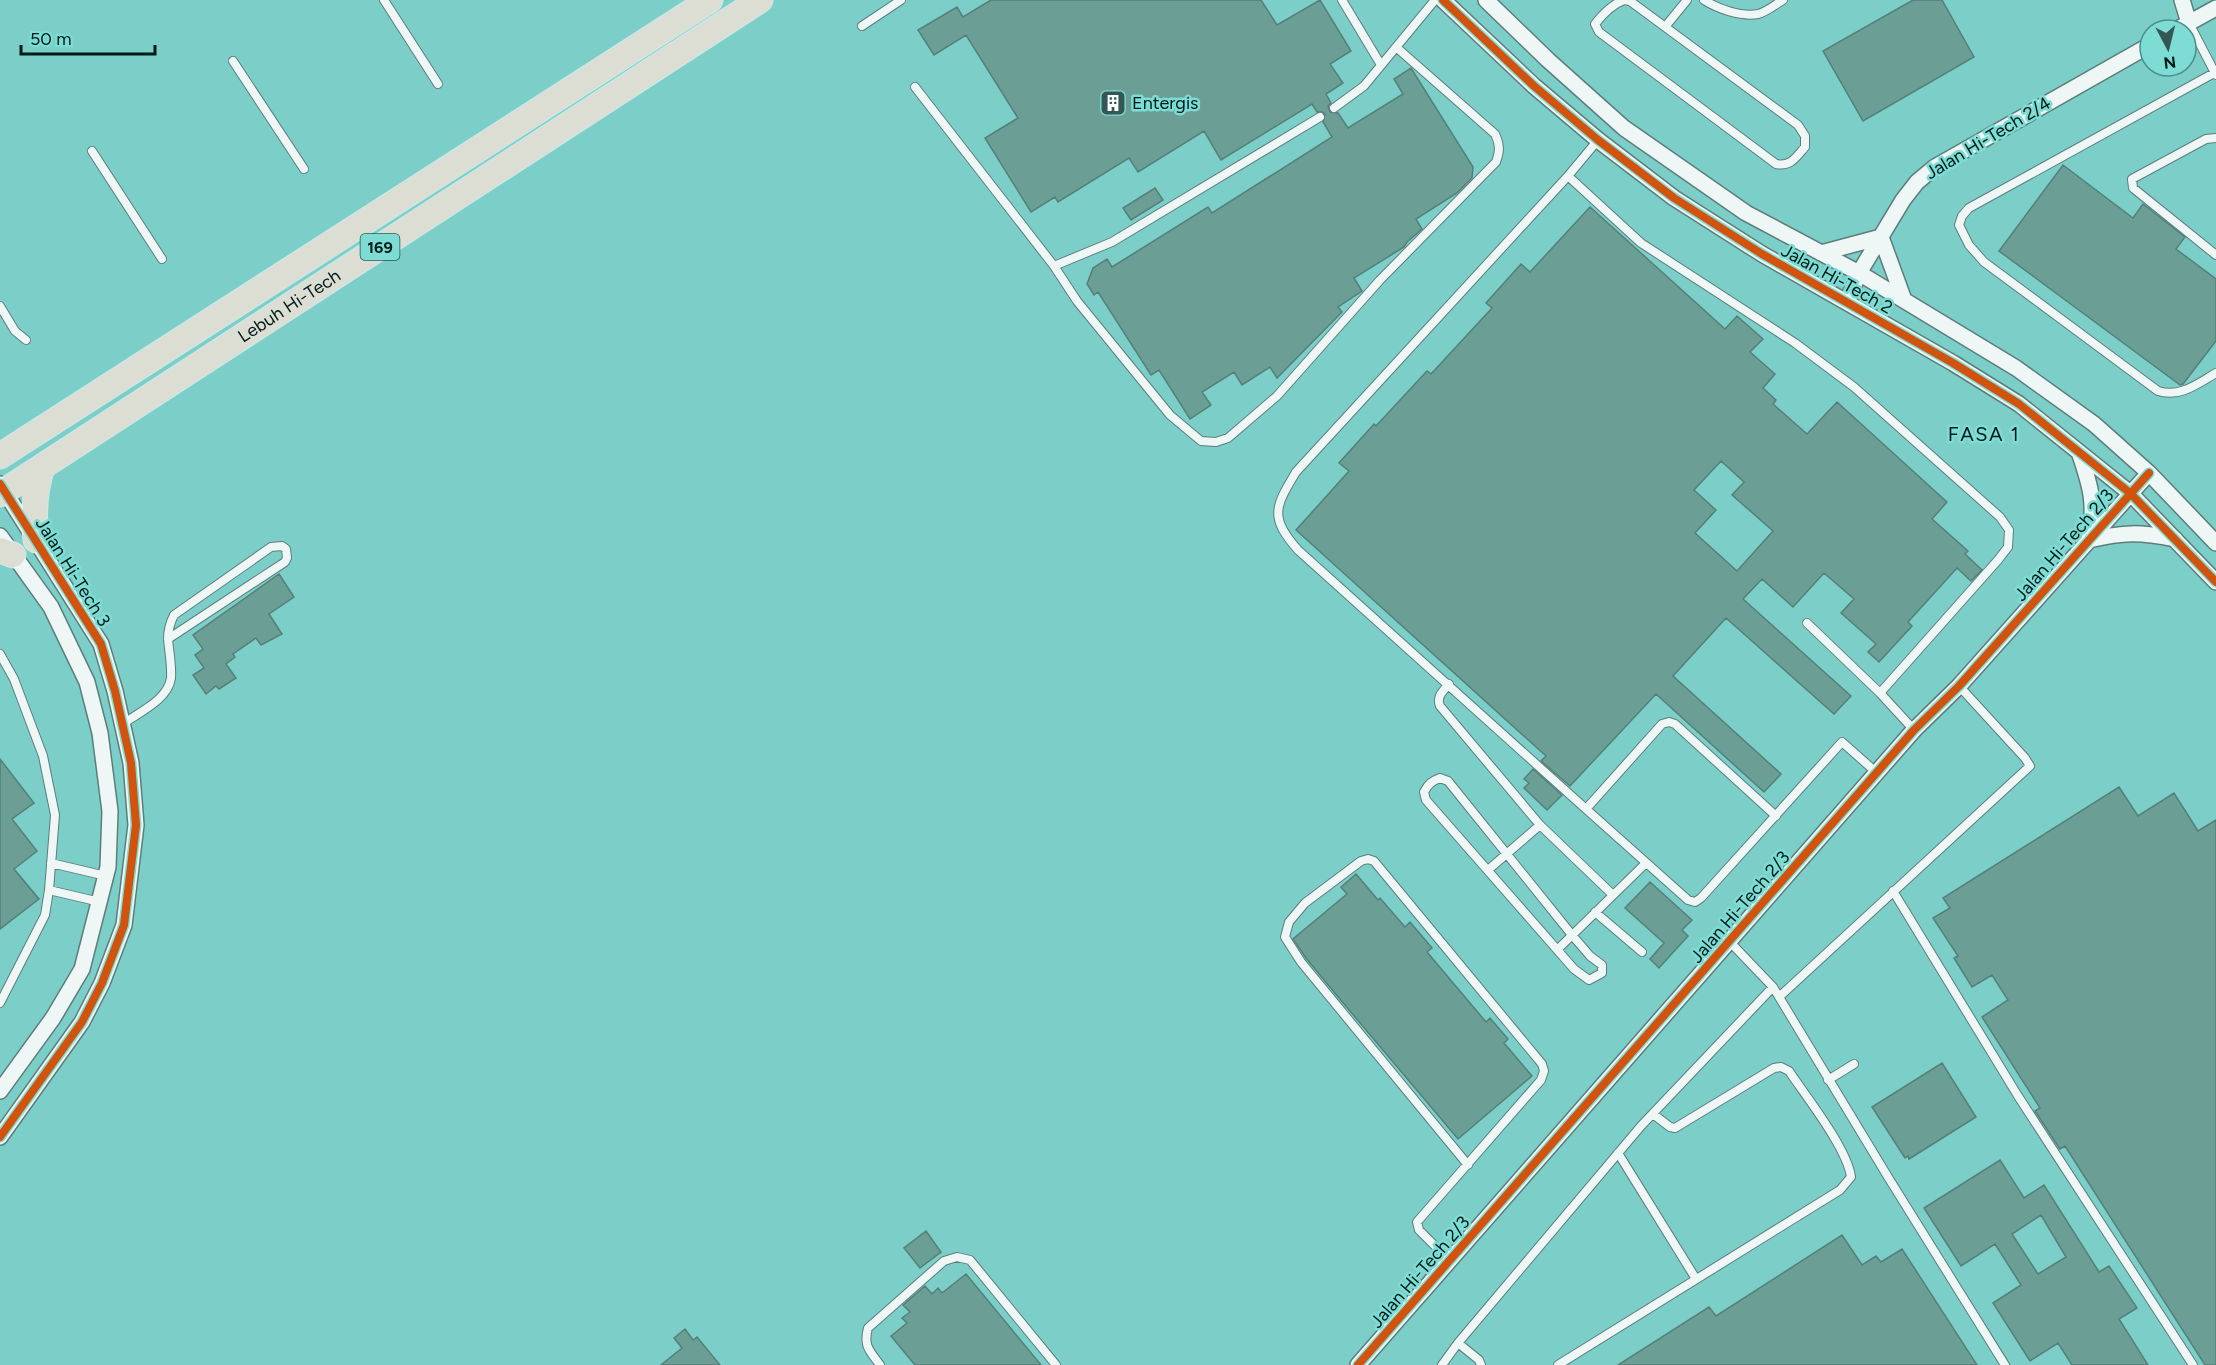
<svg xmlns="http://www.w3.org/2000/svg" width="2216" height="1365" viewBox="0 0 2216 1365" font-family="Figtree,sans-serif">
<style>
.built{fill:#7bcfc8;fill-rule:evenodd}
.building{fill:#6b9e95;stroke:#548079;stroke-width:1.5;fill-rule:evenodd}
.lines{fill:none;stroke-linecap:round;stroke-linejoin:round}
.service-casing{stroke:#5d7d7b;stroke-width:10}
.minor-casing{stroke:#5d7d7b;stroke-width:18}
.primary-casing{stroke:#cee6e4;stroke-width:27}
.service{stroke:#eff7f6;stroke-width:8}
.minor{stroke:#eff7f6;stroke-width:15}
.primary{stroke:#dcded4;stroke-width:24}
.cycleway-casing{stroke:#7dddd5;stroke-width:11}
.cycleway{stroke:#d1530d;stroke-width:8}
.labels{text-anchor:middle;stroke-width:5;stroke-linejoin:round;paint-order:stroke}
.shield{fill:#7dddd5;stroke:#265551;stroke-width:1.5}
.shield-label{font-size:16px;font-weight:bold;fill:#001b19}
.poi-label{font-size:18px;fill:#001b19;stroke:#7dddd5;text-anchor:start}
.street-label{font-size:18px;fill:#001b19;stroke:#7dddd5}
.neighbourhood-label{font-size:20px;letter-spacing:1.5px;fill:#001b19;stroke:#7dddd5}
</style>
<rect width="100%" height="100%" fill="#93c7c3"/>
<path class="built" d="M0,0H2216V1365H0ZM2150,30H2186V66H2150Z"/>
<path class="building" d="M991,0H1261L1277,25L1320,0L1351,51L1330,64L1343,83L1326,94L1331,103L1328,106L1330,112L1338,113L1348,128L1403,94L1394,79L1411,68L1473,167L1472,178L1457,193L1416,219L1422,229L1407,242L1404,247L1354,278L1362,291L1338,307L1342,312L1277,378L1270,367L1242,385L1234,372L1202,392L1211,405L1190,419L1159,370L1151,375L1098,292L1094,295L1087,284L1093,268L1107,259L1112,267L1208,207L1212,213L1332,137L1323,122L1325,114L1322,112H1317L1312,104L1221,160L1204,131L1138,172L1129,158L1058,202L1055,197L1031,212L985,138L1018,118L966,35L934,55L918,30L957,7L963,17Z
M1913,0H1942L1974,57L1863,121L1823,51Z
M2063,165L2133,218L2143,204L2185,237L2176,249L2216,279V341L2183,384L2180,385L1999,251Z
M1155,188L1163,200L1131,220L1123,208Z
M1590,207L1725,329L1737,316L1763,339L1750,352L1775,374L1763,388L1776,400L1773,404L1807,434L1837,402L1947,502L1932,519L1968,551L1965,554L1982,570L1971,581L1957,568L1908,622L1912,626L1879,662L1868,652L1876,644L1841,613L1854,599L1824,573L1793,607L1762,579L1743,599L1851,696L1834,714L1726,618L1673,676L1781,774L1764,792L1656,694L1570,786L1541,761L1546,756L1296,530L1349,471L1339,463L1374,424L1376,426L1427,371L1431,374L1492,308L1486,303L1521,264L1530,272ZM1721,461L1744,482L1732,495L1773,531L1737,571L1695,533L1716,510L1694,490Z
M279,574L294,597L269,614L282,634L261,645L256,638L233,654L235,657L226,664L236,678L219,689L216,686L206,694L193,675L204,668L195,655L203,649L193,635Z
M0,759L34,803L12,819L37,851L14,869L39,899L0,929Z
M1533,769L1562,795L1547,810L1524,788L1529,783L1524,779Z
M2119,787L2138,816L2174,793L2198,831L2216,820V1365H2205L2065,1146L2060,1149L2035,1111L2040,1108L1982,1017L2008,1000L1992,975L1972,987L1954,958L1958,956L1933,918L1950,908L1943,898Z
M1356,874L1378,900L1380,898L1405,927L1410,922L1432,948L1427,952L1486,1022L1490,1018L1508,1039L1504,1043L1532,1076L1458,1139L1339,998L1306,958L1293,939L1347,894L1341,887Z
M1650,882L1692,920L1682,930L1688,936L1659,968L1650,959L1664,943L1625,908Z
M1942,1063L1976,1117L1909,1159L1908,1156L1905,1158L1872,1107Z
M2000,1160L2024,1198L2044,1185L2099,1272L2109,1266L2137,1308L2119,1319L2148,1365H2072L2058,1343L2030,1361L1993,1303L2021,1285L1995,1244L1961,1266L1924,1208ZM2041,1215L2066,1257L2038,1274L2012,1234Z
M926,1231L941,1252L920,1268L904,1248Z
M1842,1235L1862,1265L1876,1256L1881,1262L1902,1249L1977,1365H1618L1709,1307L1716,1316Z
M966,1274L1041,1365H915L891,1336L907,1323L902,1318L910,1312L903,1305L925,1286L932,1294L938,1288L942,1293Z
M685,1329L693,1340L697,1337L720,1365H661L682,1348L674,1338Z"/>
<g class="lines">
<g class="service-casing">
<path id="service" d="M384,0L438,84
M1342,0L1381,65
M1624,0L1630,1L1798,125L1805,136V147C1796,157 1791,167 1776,164L1599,32L1595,24C1602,15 1613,4 1624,0Z
M1704,0C1718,9 1741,17 1758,14C1767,12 1776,4 1783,0
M2189,23L2216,75
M862,26L901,0
M1665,27L1687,0
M233,61L304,169
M2216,72L1969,208L1962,216L1959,225L1969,245L1984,262L2158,391C2180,398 2197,384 2216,373
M915,87L1054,266L1077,301L1170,415L1201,441L1216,442L1228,438L1277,396L1380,280L1496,162C1500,151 1500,145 1495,134L1396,47
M1334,108L1364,86L1435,0
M2216,138L2206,139L2132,179L2133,188L2216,255
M92,151L162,259
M1568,176L1641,243L1795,343L1854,387L2000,517L2009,530L2008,547L1998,560L1880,693
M1054,266L1112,242L1320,117
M0,306L15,331L26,340
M1807,623L1880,693L1914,730
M0,654L14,679L43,756L55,815L49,890L45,915L0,1003
M1449,684C1443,691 1436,697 1440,706L1540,825L1613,895
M123,724C139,712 168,700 171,678C172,666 169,651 168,639C168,630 170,623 174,615L271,547L282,546L286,549L287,558L285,562L168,639
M1440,778L1448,781L1572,935L1590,956L1602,965V973L1589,980L1574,969L1426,800L1424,792C1428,784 1432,781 1440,778Z
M1586,809L1298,550C1269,517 1275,507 1296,472L1568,176L1598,140
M1776,816L1675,724L1669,722L1662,724L1586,809L1688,900L1695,902L1701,898L1842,742L1877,773
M51,863L106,876
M1488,870L1540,825
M49,890L100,902
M1893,891L2018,1096L2193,1365
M1595,912L1642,952
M1729,941L1773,987L1888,1177L2005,1365
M1558,949L1646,863
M1779,997L2030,766L2025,758L1959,686
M1828,1080L1854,1064
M1618,1153L1696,1279
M1450,1261L1419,1230L1417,1222L1541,1080L1544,1071L1542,1064L1374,861L1368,859L1361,861L1305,903L1289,922L1285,937L1301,962L1468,1165
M1458,1343L1479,1360L1481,1365
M880,1365C870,1351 863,1346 868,1328L944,1261L957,1257L970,1260L1056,1365
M1442,1365L1458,1343L1641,1126L1773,987
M1558,1365L1840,1190L1851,1177C1847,1148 1807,1098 1789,1071L1781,1067L1774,1068L1675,1128L1670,1127L1653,1114"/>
</g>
<g class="minor-casing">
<path id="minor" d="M1443,0L1534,86L1598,140L1674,198L1762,254L1953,363L2019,404L2130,493L2216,582
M1486,0L1548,60L1624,128L1746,213L1859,273L2016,368L2094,424L2149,473L2216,543
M2182,0L2189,23
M2176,30L2216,8
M1821,253L1881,237L1904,300
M1847,302L1859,273L1903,200L1917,182L1935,167L2150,45
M2079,452C2091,487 2096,504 2089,540C2124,532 2140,532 2175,539
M0,484L101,644L115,691L131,763L136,825L124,925L102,983L82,1022L0,1137
M0,536L51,607L87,682L100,733L110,811L108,867L82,969L53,1018L0,1091
M1358,1365L1914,730L1959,686L2149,473"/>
</g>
<g class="primary-casing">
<g id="primary">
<path d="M0,456L710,0"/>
<path id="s1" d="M0,494L760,0"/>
<path d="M36,540C33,514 34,492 42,467"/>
<path d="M0,550L13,555"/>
</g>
</g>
<use href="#service" class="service"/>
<use href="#minor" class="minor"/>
<use href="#primary" class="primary"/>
<g class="cycleway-casing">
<path id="cycleway" d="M1443,0L1534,86L1598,140L1674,198L1762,254L1953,363L2019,404L2130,493L2216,582
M0,484L101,644L115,691L131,763L136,825L124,925L102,983L82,1022L0,1137
M1358,1365L1914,730L1959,686L2149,473"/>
</g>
<use href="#cycleway" class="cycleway"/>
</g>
<defs>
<g id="building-square" transform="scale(1.35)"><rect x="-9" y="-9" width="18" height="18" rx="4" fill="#335754" stroke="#7dddd5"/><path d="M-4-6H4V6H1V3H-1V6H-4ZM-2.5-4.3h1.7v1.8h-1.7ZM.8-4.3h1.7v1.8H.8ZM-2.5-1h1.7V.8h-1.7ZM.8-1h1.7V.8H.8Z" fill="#fff"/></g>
</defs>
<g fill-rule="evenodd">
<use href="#building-square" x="1113" y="103"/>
</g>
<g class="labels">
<rect class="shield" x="360.5" y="234" width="39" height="26" rx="4.5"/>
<g class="shield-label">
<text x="380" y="253">169</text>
</g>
<g class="poi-label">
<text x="1132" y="109">Entergis</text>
</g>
<g class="street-label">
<text transform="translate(1988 138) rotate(-31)" y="6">Jalan Hi-Tech 2/4</text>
<text transform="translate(1837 279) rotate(29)" y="6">Jalan Hi-Tech 2</text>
<text dy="6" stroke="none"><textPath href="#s1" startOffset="345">Lebuh Hi-Tech</textPath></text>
<text transform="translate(2064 545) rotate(-49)" y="6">Jalan Hi-Tech 2/3</text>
<text transform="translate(73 572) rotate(58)" y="6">Jalan Hi-Tech 3</text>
<text transform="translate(1740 907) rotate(-49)" y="6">Jalan Hi-Tech 2/3</text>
<text transform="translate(1420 1272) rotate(-49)" y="6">Jalan Hi-Tech 2/3</text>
</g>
<g class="neighbourhood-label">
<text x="1984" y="441">FASA 1</text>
</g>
</g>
<g transform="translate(2168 48) rotate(173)"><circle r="28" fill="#7dddd5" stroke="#4b8f8a" stroke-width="1.5"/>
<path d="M0-4.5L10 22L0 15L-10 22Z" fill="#335754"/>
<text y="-9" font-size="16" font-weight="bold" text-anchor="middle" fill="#001b19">N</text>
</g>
<path d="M21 45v9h134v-9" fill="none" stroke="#001b19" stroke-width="3"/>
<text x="30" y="45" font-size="18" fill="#001b19" stroke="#7dddd5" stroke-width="4.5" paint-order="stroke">50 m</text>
</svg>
